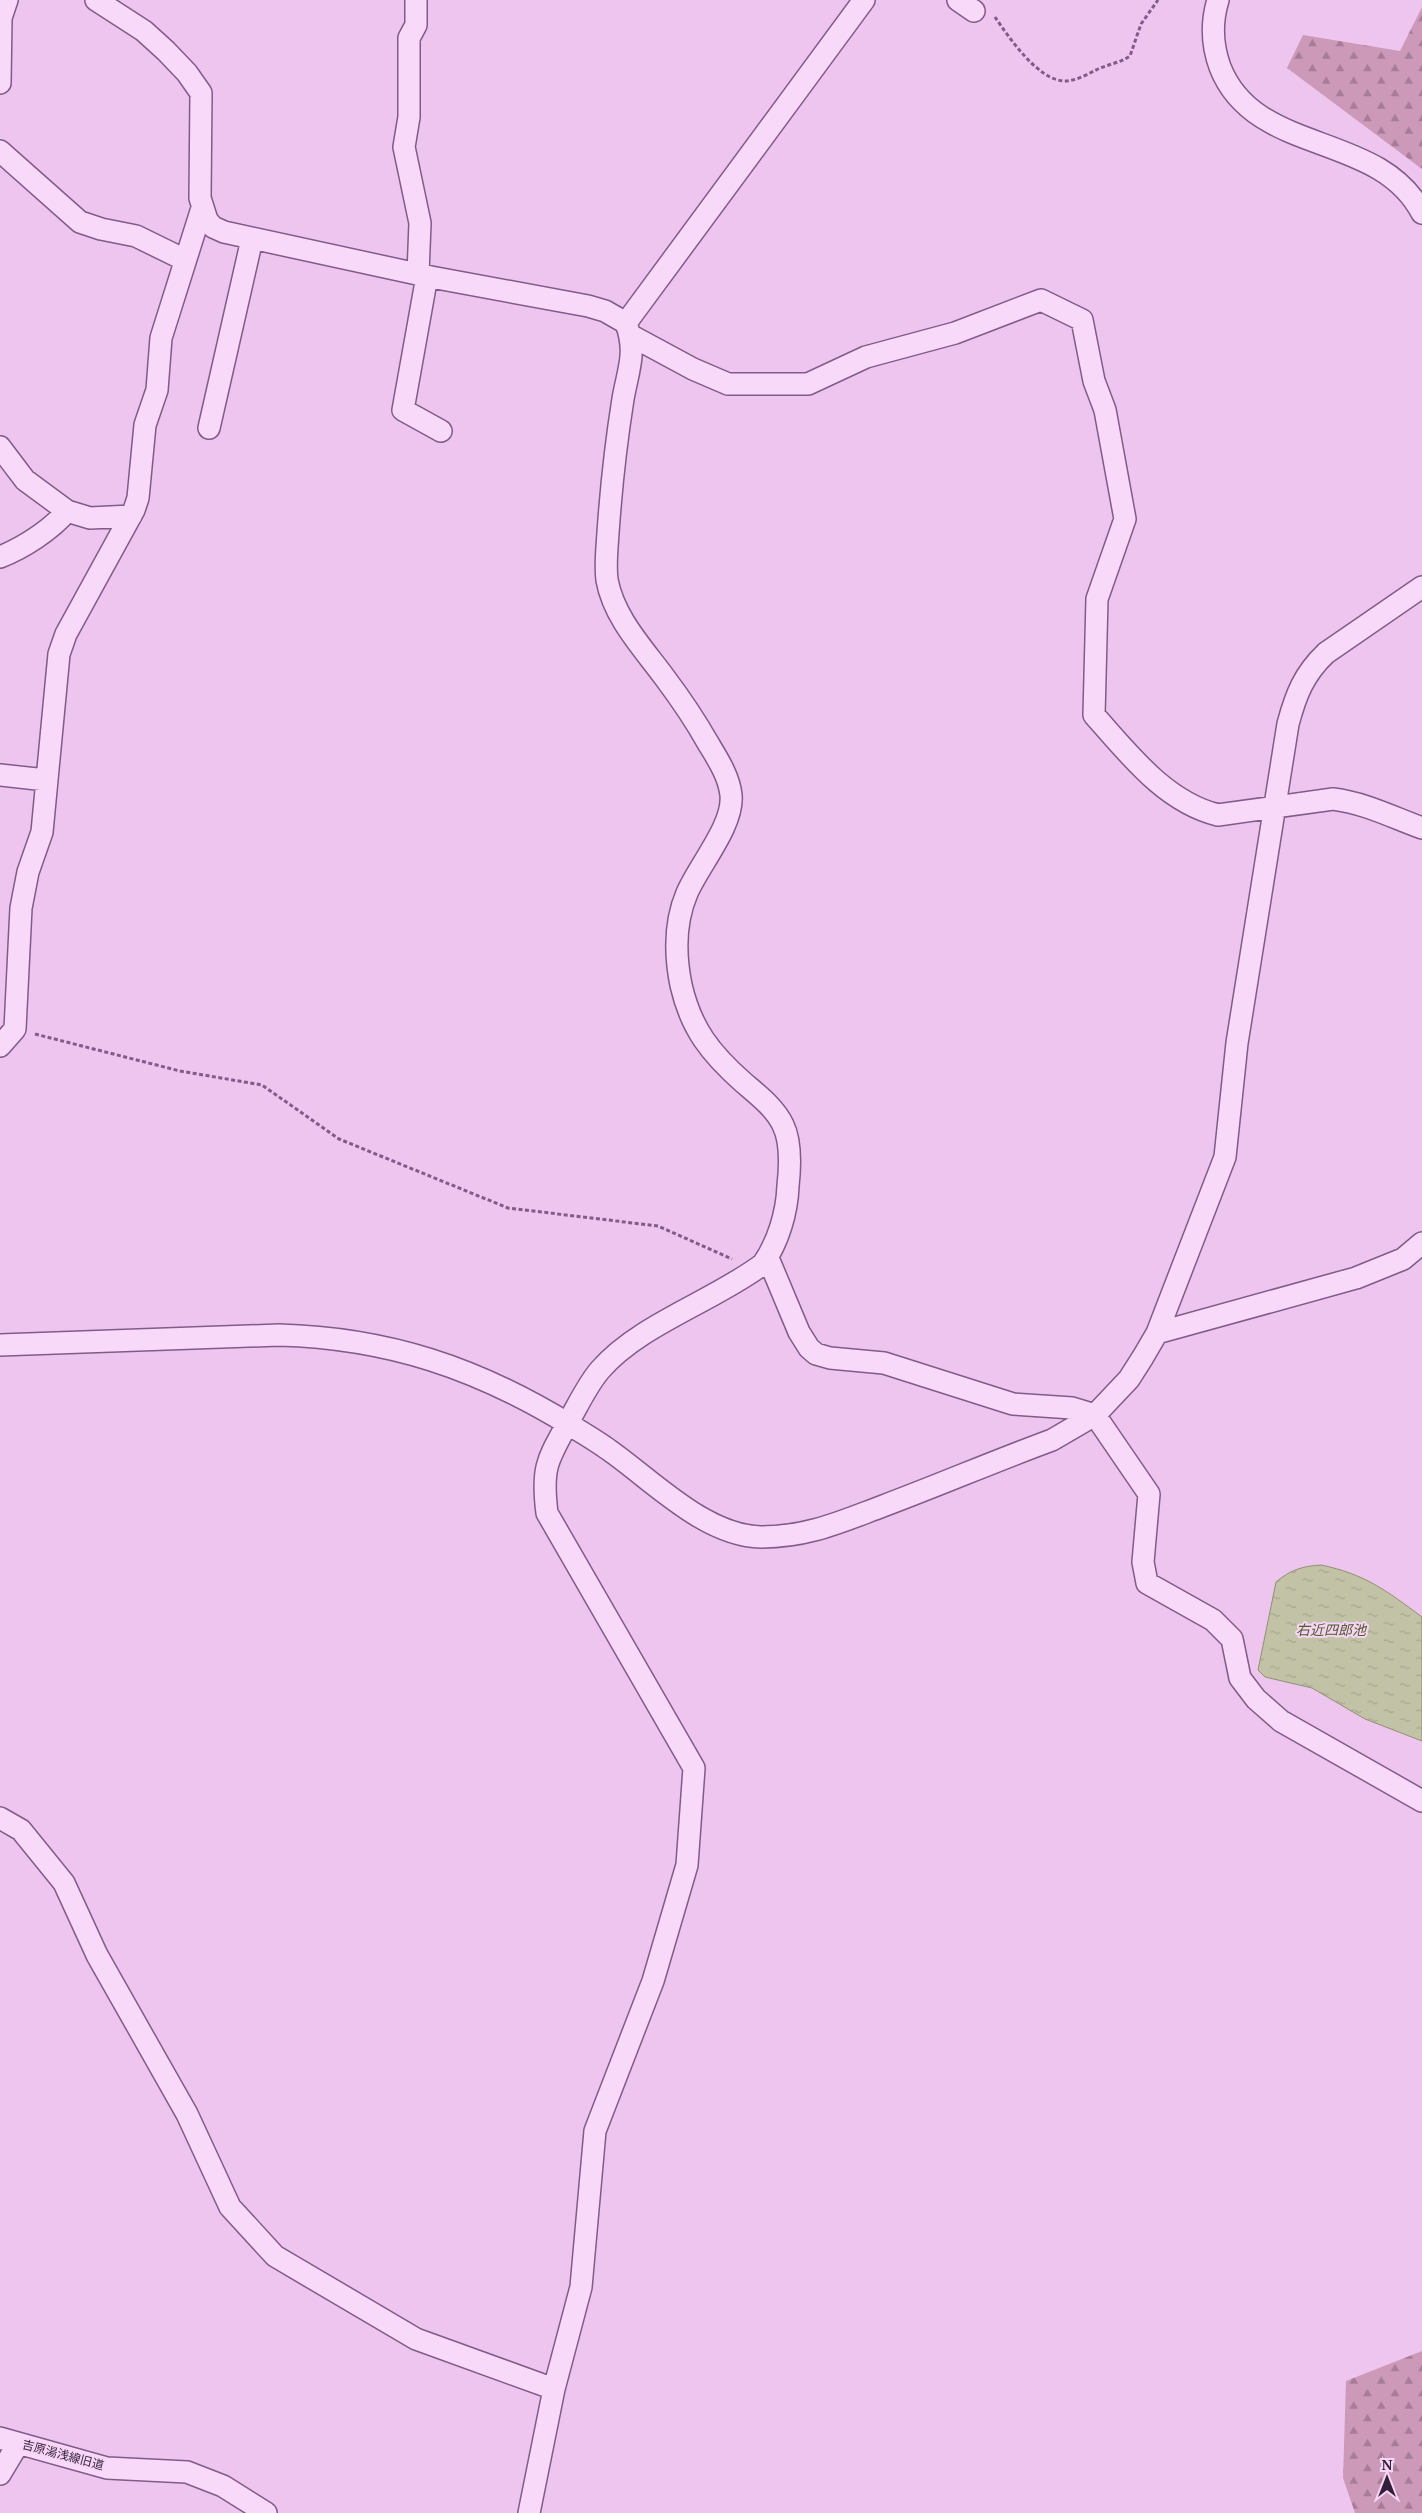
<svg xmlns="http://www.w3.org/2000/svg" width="1422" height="2513" viewBox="0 0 1422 2513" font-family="'Noto Serif','Noto Sans JP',serif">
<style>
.forest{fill:url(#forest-firs)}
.water{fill:url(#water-ripples);stroke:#90916d}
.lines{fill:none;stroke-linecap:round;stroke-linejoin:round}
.minor-casing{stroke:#815b8a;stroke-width:24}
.path{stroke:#815b8a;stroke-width:3;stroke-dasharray:4 2.5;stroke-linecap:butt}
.minor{stroke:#f8d9f9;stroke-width:21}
.labels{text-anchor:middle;stroke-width:4;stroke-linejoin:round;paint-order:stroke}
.street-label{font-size:12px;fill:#341f3a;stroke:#f6d5f6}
.water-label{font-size:14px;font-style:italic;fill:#505a2e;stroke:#f6d5f6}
</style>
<defs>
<pattern id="forest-firs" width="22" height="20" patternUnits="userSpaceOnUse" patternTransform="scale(1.25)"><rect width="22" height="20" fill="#cd99b8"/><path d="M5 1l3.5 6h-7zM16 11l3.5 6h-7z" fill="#a77c97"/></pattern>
<pattern id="water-ripples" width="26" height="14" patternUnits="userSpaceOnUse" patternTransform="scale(1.25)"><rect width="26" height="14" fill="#c2c2a7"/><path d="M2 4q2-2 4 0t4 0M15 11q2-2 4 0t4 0" fill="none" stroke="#a7a690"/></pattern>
</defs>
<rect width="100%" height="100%" fill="#eec5ef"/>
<path class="forest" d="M1422,7V169L1287,68L1303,35L1400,51Z
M1422,2351V2513H1355L1343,2478L1346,2381Z"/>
<path class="water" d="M1321,1565C1365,1574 1387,1591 1422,1617V1741L1365,1719L1312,1688L1265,1677L1258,1670L1276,1582C1290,1570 1303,1566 1321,1565Z"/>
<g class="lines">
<g class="minor-casing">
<path id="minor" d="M96,0L144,31L166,51L187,73L201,93L200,198L207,220L213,227L224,232L431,277L588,306L605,311L626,323C637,353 628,370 623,399C616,443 611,489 608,533C607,549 605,565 607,580C614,618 643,648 665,678C680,698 695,720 708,743C717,758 729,776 731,795C734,825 699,865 687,893C675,921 675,955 681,985C691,1029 711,1054 744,1083C758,1095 775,1108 783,1125C791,1141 790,1168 788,1186C787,1213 778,1242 763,1264C714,1301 640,1324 600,1370C588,1384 579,1403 570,1419C548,1459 541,1466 547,1513L694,1768L687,1865L653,1981L595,2131L581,2287L554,2389L529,2513
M416,0V25L409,38V117L404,147L420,223L418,274
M958,0L974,11
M1218,0C1211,23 1212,45 1220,67C1255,157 1379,130 1422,213
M0,83L1,18L7,0
M0,151L80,222L101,229L136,236L185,260
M427,276L403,410L441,431
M626,323L864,0
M630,335L693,369L728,384H808L866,357L955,333L1041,300L1082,320L1094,381L1105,410L1125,519L1097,599L1094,715C1129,754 1165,802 1218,815L1333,799C1365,803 1392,817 1422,828
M209,428L252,239
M0,447L25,480L67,511L90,518L131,516
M0,557C23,548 51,530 67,511
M0,775L46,780
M0,1046L15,1029L21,908L28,872L42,832L59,654L66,634L134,510L138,498L145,425L157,390L161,338L202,208
M768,1258L799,1332L809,1348L816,1354L830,1358L884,1363L1013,1404L1072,1408L1095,1415L1149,1494L1143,1562L1147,1583L1213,1620L1232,1639L1240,1678L1256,1699L1281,1721L1422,1801
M1157,1333L1356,1278L1403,1259L1422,1243
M0,1345L279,1335C388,1338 477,1368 570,1425C583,1433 597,1441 609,1450C652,1480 705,1536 761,1537C808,1537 840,1522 883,1506C939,1485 995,1461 1052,1440L1095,1415L1129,1379L1143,1357L1157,1333L1225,1157L1237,1043L1288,724C1296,694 1304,674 1326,653L1422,587
M0,1818L21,1830L64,1883L97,1955L187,2114L230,2207L275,2256L416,2339L554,2389
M0,2438L107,2468L187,2472L223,2486L266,2513
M0,2474L18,2444"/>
</g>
<path class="path" d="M995,17C1008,36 1038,81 1065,81C1076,81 1088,74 1098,69C1109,64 1120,63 1130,56L1141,24L1158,0
M35,1034L180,1071L262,1085L339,1139L508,1208L658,1226L732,1259"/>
<use href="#minor" class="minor"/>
</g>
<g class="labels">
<g class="street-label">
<text transform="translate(63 2455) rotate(15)" y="4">吉原湯浅線旧道</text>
</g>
<g class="water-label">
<text x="1331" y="1635">右近四郎池</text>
</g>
</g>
<g transform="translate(1387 2478)" stroke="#f6d5f6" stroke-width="4" paint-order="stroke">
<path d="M0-4L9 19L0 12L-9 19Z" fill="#341f3a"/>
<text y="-8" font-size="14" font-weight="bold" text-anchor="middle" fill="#341f3a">N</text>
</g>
</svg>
